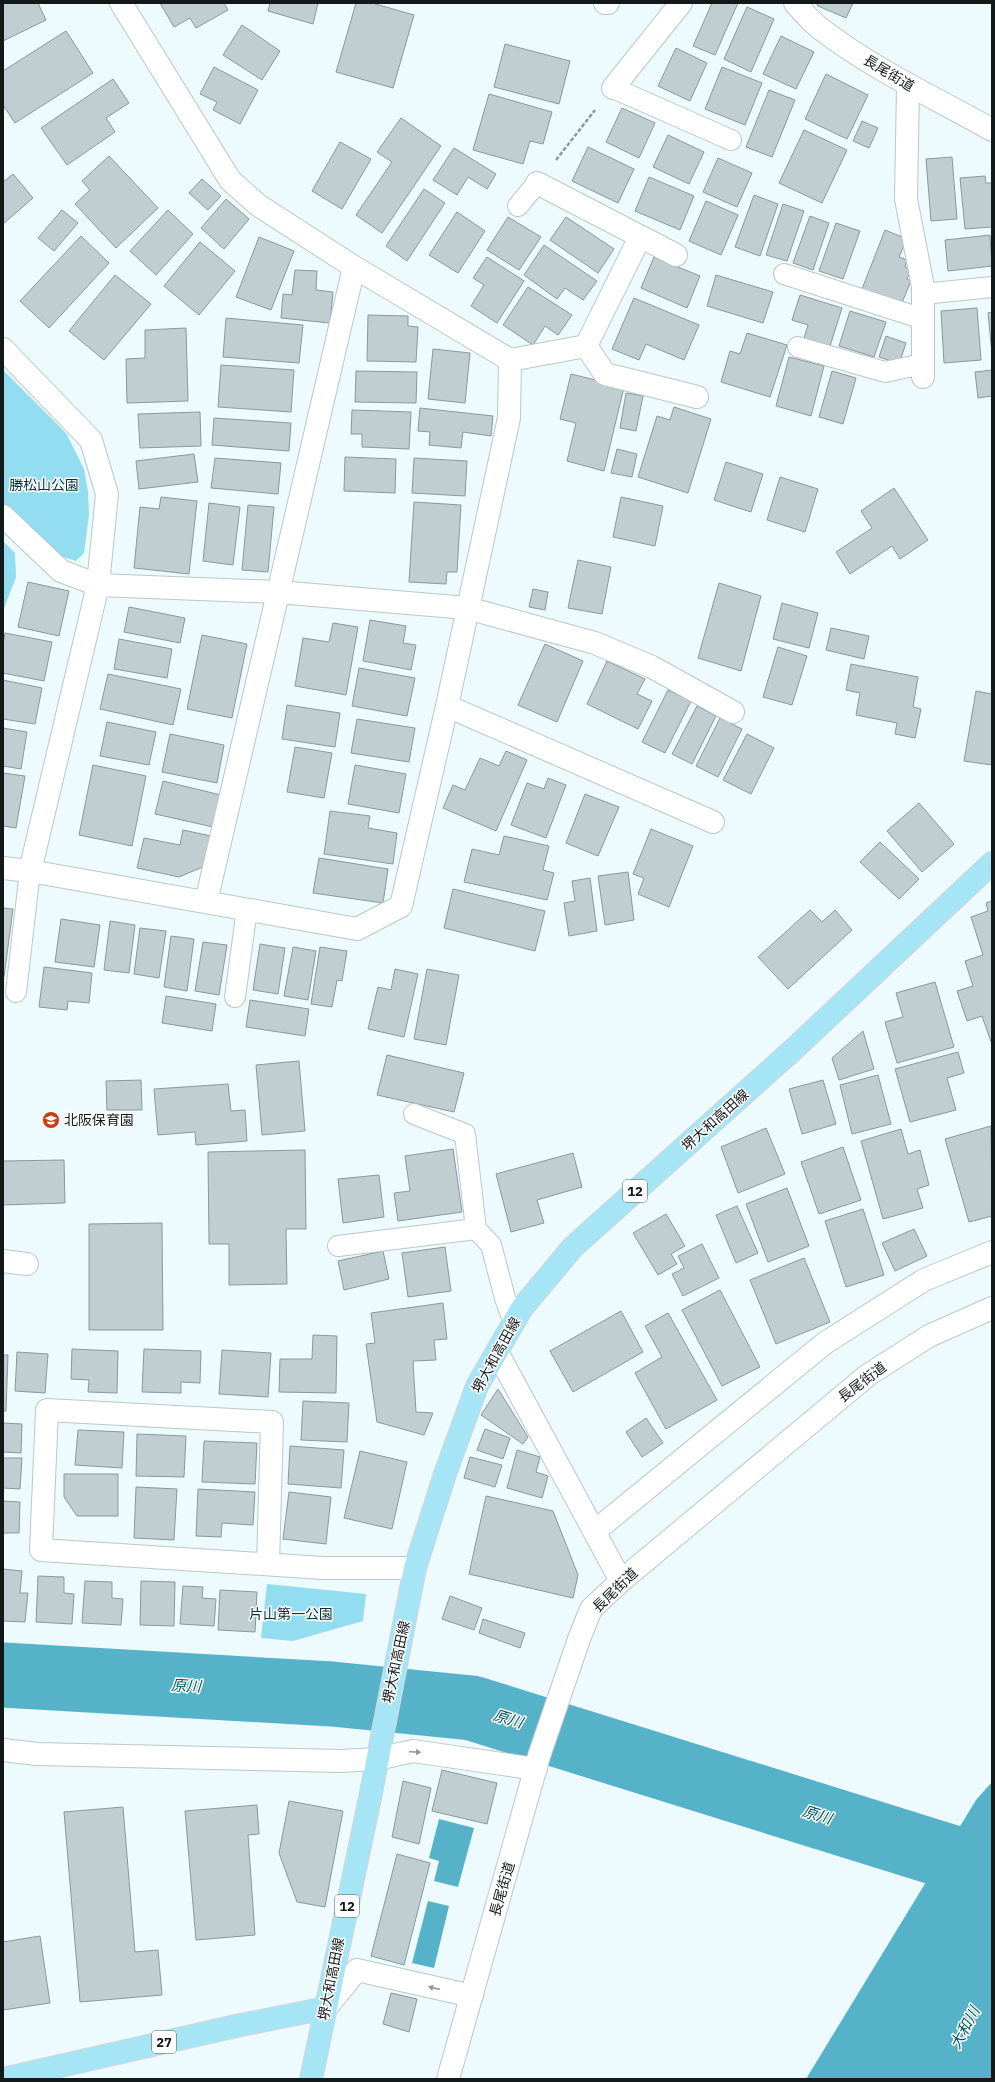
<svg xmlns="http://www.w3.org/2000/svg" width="995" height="2082" viewBox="0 0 995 2082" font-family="'IBM Plex Sans','Noto Sans JP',sans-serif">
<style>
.green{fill:#93ddf0}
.water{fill:#56b2c8}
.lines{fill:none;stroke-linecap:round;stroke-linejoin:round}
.river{stroke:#56b2c8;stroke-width:65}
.building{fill:#c0cdd1;stroke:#8b989b}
.service-casing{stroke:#bac7cb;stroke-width:22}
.minor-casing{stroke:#bac7cb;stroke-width:24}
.primary-casing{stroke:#d5d5d6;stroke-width:24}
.path{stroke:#8e989b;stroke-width:2.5;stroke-dasharray:4 2;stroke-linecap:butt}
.service{stroke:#fff;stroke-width:20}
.minor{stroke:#fff;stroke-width:22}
.primary{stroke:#a5e5f5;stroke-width:22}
.oneway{fill:#959798}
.labels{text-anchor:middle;stroke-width:3;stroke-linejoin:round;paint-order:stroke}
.shield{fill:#fff;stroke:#5a5d5e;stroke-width:1}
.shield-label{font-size:13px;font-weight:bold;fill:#131819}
.street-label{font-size:14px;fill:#131819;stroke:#fff}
.park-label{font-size:14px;fill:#04323b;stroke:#fff}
.poi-label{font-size:14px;fill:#131819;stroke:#fff;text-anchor:start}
.water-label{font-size:15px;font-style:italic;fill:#005464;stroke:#fff}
</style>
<rect width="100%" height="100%" fill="#edfbfe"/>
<path class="green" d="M3,370L66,433L84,469L88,492L89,515L84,553L76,561L61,556L3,503Z
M3,541L15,553L16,577L3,611Z
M267,1584L366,1594L363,1621L293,1641L261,1638Z"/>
<path class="water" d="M992,1782V2079H806L976,1800Z
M439,1819L474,1828L458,1887L434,1881L439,1861L429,1858Z
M428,1901L449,1906L434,1968L412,1963Z"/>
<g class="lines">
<path class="river" d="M3,1675L332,1694L472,1708L992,1870"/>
</g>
<path class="building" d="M3,3H38L46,20L3,41Z
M160,3H224L228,10L196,28L190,18L174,27Z
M270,3H318L313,24L268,11Z
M356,3H372L414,15L393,88L336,72Z
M712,3H738L715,55L693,46Z
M816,3H853L846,18L818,6Z
M747,7L774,19L751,72L724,59Z
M242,25L280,51L262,80L223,55Z
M66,31L93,73L15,123L3,105V71Z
M781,36L814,52L796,89L763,74Z
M505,44L570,61L559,104L494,87Z
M676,48L707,63L690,101L658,86Z
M214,67L258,90L240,124L213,110L217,102L200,94Z
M722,67L762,83L745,125L705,109Z
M826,74L868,95L847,139L805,119Z
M113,79L129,103L106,118L115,132L67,165L41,128Z
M769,90L795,100L772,157L746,147Z
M489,94L552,112L543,144L530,141L523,164L473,150Z
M622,108L655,123L639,158L606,142Z
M401,118L441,146L382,233L356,215L392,162L377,152Z
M862,121L878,128L869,148L853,141Z
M804,130L847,150L822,203L779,183Z
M668,135L704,152L689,184L653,167Z
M340,142L371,159L342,209L312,191Z
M588,147L634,169L618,203L572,181Z
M454,148L496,174L487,189L468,177L457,195L433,180Z
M109,156L158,208L116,248L75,204L90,190L82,181Z
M952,157L957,219L931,221L926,159Z
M718,158L752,173L737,207L703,192Z
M13,174L33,198L3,224V182Z
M985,176L986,183H992V227L965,229L960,178Z
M649,177L694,196L680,230L635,211Z
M202,179L221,196L208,210L189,193Z
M424,189L445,203L407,261L386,246Z
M754,195L778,204L760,256L735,247Z
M226,199L249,219L224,249L201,228Z
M706,201L738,215L721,255L689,241Z
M783,204L804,211L787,261L766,255Z
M62,210L78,223L54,251L38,238Z
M168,210L193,234L156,275L130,251Z
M457,212L485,231L458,273L429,255Z
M810,216L829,223L813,270L793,263Z
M508,217L541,237L519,270L487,250Z
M566,217L614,249L598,273L550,240Z
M836,223L860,231L843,279L819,271Z
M885,230L907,239L899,257L907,260L905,267L911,270L907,279L911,281L901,305L862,289Z
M990,235L992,266L948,271L945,240Z
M81,236L109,263L49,328L20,301Z
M259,237L294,251L271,310L236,297Z
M200,242L235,271L199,315L164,286Z
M544,245L597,281L583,300L565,288L557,299L524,275Z
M487,257L524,281L497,323L471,306L484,285L473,278Z
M654,257L700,276L687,308L641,288Z
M295,270L317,271L316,290L333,292L330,323L281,318L283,294L292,295Z
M115,275L151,304L104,360L69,331Z
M716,275L773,292L763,323L707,306Z
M528,287L572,315L558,335L545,326L533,345L503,325Z
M800,295L842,308L830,346L804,338L808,325L792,320Z
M634,298L699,325L684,360L646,344L639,360L612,349Z
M977,308L981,360L944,363L941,311Z
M850,311L886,322L874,357L839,346Z
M992,312V354L988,313Z
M368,315L408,316V326L418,327L416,362L367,361Z
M226,318L303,325L299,363L223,357Z
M186,328L188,401L127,403L126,359L145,358V330Z
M747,333L787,345L770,397L721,382L730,351L740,354Z
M886,336L906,343L899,364L879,357Z
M433,349L470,353L465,403L428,399Z
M789,357L824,366L811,416L776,406Z
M221,365L294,370L291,412L218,407Z
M992,370V396L978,398L975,372Z
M356,371L417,372L416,403L355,402Z
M832,371L856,378L843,424L819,417Z
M571,374L624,387L604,471L567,461L576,423L560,419Z
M626,393L643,396L636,431L620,428Z
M674,407L711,419L688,493L638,477L657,416L670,420Z
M420,408L493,416L491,436L463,432L461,448L429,445L430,432L418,431Z
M352,410L411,412L409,449L362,447V434H351Z
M200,412L201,446L140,448L138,414Z
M214,418L291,423L289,451L212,445Z
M617,449L637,454L632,477L611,473Z
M194,454L198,482L139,489L136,461Z
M345,457L396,459L395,493L344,491Z
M215,458L281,463L278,494L211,488Z
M414,458L467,461L465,496L412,493Z
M726,462L763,474L751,512L714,500Z
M780,477L818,489L805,532L767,520Z
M894,488L928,540L900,559L892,546L850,574L836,552L872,528L861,511Z
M161,497L197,501L189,574L134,568L140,507L159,509Z
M621,497L663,506L655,546L613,537Z
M414,502L461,505L457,572H447L446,584L409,582Z
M209,503L240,507L233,565L203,561Z
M248,505L274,507L268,572L242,570Z
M578,560L611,567L602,614L568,608Z
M28,582L69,591L59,636L18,627Z
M719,583L761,596L741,671L698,658Z
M533,589L548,592L545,610L529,607Z
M782,603L818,613L809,648L773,639Z
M129,607L185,618L180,643L124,632Z
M370,620L406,626L403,643L416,645L411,670L363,661Z
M333,623L358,627L346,695L295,686L303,638L329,642Z
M831,628L869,636L864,659L826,650Z
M5,633L52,642L44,681L3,673V643Z
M202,635L247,644L232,718L187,709Z
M119,639L172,649L167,678L114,669Z
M545,644L583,661L557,722L518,705Z
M778,647L807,656L792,705L763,697Z
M607,661L645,679L637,694L652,701L638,729L587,704Z
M851,664L918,677L913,707L921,709L915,738L895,734L897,723L856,715L860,693L846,690Z
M359,668L415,678L407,716L352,706Z
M108,674L181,689L173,725L100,709Z
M3,680L42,688L35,724L3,719Z
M668,690L691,701L665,753L642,742Z
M976,691L992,694V765L964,761Z
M287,705L340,713L335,747L282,739Z
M697,706L716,716L692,764L672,754Z
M720,718L742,729L718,777L696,766Z
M357,719L415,728L409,762L351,753Z
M107,722L156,732L149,765L100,756Z
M3,728L27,732L21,769L3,766Z
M170,734L224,745L217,783L162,772Z
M747,734L774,748L751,794L723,780Z
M295,747L332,753L324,798L287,792Z
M506,751L527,760L496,831L443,808L453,785L465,790L480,758L499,766Z
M93,765L146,776L132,846L79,835Z
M355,765L406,774L399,813L348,804Z
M3,773L25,776L16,828L3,826Z
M548,778L566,785L546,838L511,825L527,783L544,789Z
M163,781L221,795L213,827L155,814Z
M585,794L619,807L598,856L566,843Z
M919,803L954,844L922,872L887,831Z
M330,811L370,816L368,828L397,833L393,864L324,854Z
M651,829L693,846L669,907L638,894L644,878L633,874Z
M183,830L211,836L205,866L179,877L137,868L144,838L180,845Z
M504,836L549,846L543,870L554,873L547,900L464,882L472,849L499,855Z
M880,842L919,879L899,899L860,862Z
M319,858L388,869L383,903L313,893Z
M628,872L634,920L605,925L598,876Z
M590,878L597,931L569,936L564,903L575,901L572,881Z
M453,889L545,911L535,951L444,928Z
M992,901V1042H991L982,1016L967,1021L957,991L973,986L965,961L983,955L971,917L988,911L986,903Z
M3,908L13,909L4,977H3Z
M810,910L822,922L835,910L852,930L788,989L758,957Z
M61,919L100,925L94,967L55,962Z
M110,921L135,925L129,973L104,970Z
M140,928L166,931L159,978L134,974Z
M171,936L194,939L187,991L164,987Z
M203,942L227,945L219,995L195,991Z
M260,944L285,948L278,994L253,990Z
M293,947L316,951L308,1000L284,996Z
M320,947L347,951L342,981L337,980L332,1007L311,1004Z
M44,967L92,973L89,1003L68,1001L67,1010L39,1007Z
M395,969L418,974L404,1037L368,1029L378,987L391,990Z
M427,969L459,975L446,1045L414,1039Z
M935,982L954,1047L897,1063L885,1022L903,1017L896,993Z
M166,996L216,1004L212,1031L162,1023Z
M250,1000L309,1009L305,1036L246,1027Z
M863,1031L874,1069L839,1080L832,1058Z
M958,1052L964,1073L947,1078L956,1110L910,1122L895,1069Z
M387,1055L464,1073L454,1112L377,1095Z
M299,1061L305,1131L262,1135L256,1065Z
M878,1075L891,1124L852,1134L840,1085Z
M141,1080L142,1110H107L106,1081Z
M823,1080L836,1124L802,1134L789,1089Z
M228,1084L231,1111L245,1110L247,1141L196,1145L195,1132L158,1135L154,1089Z
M991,1126L992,1216L969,1222L945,1139Z
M766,1128L785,1174L738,1193L721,1147Z
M901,1129L908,1154L920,1150L929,1185L917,1189L923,1208L883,1219L861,1141Z
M843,1147L861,1200L819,1214L801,1162Z
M453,1149L462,1212L398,1221L394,1193L410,1191L405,1156Z
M305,1150L306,1229H286L287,1284L229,1285V1244H209L208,1152Z
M573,1153L582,1187L537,1200L544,1223L511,1232L496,1174Z
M64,1160L65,1203L3,1205V1161Z
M379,1175L384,1217L343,1223L338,1179Z
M787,1188L809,1246L768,1262L746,1204Z
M737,1206L758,1253L736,1263L716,1215Z
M863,1209L884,1275L846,1287L825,1221Z
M666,1214L685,1246L671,1254L677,1264L658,1275L633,1233Z
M162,1223L163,1330H89V1224Z
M914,1229L927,1256L895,1271L882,1243Z
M702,1244L719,1278L683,1296L672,1274L684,1268L678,1256Z
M445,1247L451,1291L408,1297L402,1253Z
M383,1251L389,1279L344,1290L338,1261Z
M804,1258L830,1322L776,1344L750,1280Z
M720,1290L760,1367L722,1386L682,1310Z
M443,1303L447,1339L434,1340L436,1360L413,1361L416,1412L433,1413L424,1435L377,1422L366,1344L375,1343L371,1313Z
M621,1311L643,1352L573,1392L550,1351Z
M668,1313L717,1400L666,1429L635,1373L662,1357L645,1326Z
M313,1335L337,1336L336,1393L279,1392L280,1359H312Z
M72,1349L118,1351L117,1393L88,1392L89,1380L71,1379Z
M144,1349L201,1351L200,1383L181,1382V1393L142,1392Z
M222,1350L271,1353L268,1397L219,1394Z
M17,1352L48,1354L45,1393L15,1391Z
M3,1355H8L6,1411H3Z
M498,1389L528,1437L523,1444L481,1415Z
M303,1401L349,1403L347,1442L301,1440Z
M646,1418L663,1443L642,1457L626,1432Z
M3,1423L22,1424L21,1453L3,1452Z
M485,1429L510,1438L503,1459L477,1450Z
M78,1430L124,1432L122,1468L75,1465Z
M137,1434L186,1436L184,1477L136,1476Z
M204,1441L257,1443L255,1484L202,1482Z
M290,1446L344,1450L341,1488L288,1484Z
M517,1450L540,1457L536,1472L548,1476L542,1498L507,1488Z
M360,1451L407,1462L392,1529L344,1518Z
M470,1457L502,1465L495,1487L464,1478Z
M3,1458H22L20,1489L3,1488Z
M64,1474H118V1516H77L64,1497Z
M136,1487L177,1489L174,1540L134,1538Z
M198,1489L255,1492L253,1525L222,1523L221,1537L196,1536Z
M289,1492L331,1497L326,1544L283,1539Z
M486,1496L553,1511L578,1575L573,1598L469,1574Z
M3,1501L20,1502L19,1533H3Z
M3,1569L22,1571L20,1593H28L25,1622L3,1621Z
M38,1576L64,1577V1593L74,1594L72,1624L36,1622Z
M85,1581L112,1582V1598L123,1599L121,1625L82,1623Z
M141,1581L175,1582L174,1626L140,1625Z
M183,1586L203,1587L202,1598L216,1599L214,1626L180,1624Z
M220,1590L257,1592L255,1632L218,1630Z
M450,1596L482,1608L474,1630L442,1619Z
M483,1619L525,1633L520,1648L479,1633Z
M442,1770L497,1783L487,1824L432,1811Z
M403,1781L431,1788L419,1844L392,1837Z
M289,1801L343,1811L325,1907L297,1902L279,1853Z
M257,1805L259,1834L248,1835L255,1935L196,1940L185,1811Z
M123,1807L135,1952L158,1950L162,1995L80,2002L64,1812Z
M397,1854L430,1863L404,1965L371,1956Z
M40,1936L50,2003L3,2010V1942Z
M391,1993L417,1999L409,2032L383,2024Z"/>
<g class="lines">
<g class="service-casing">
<path id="service" d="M613,88L731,140
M518,206L537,183
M784,274L923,319
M923,294L992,287
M798,347L885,372L922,364
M16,992L30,871
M235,997L247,909
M414,1114L465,1134L476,1229L491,1245L505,1298L514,1323
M338,1246L476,1229"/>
</g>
<g class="minor-casing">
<path id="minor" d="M121,3L230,180L258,205L354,267L510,360L586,346L605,374L697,397
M605,3H608
M795,3C803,12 811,22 821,29C874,70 934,97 992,130
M908,86L906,199L923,287V377
M613,88L681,3
M537,183L676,255
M586,346L640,237
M3,349L91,440L107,494L98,585L30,871
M3,516L61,571L98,585L278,592L467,608L595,643L652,667L733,712
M447,706L713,822
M3,868L30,871L357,929L401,906L447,706L509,418L510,360
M206,902L354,267
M3,1261L27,1264
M497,1352L621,1581
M595,1531L825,1343L924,1280L992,1252
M268,1564L272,1422L47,1410L41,1550L323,1568H415
M3,1750L37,1754L341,1761L377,1759L413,1751L536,1769
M326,2008L357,1970L472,1996
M448,2079L539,1756L579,1639L591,1609L621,1581L868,1375L929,1336L992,1308"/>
</g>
<g class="primary-casing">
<path id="primary" d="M3,2079L236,2026L326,2008
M311,2079L370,1798L415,1568L445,1474L477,1386L522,1308L573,1247L795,1048L992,863"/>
</g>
<path class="path" d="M556,160L595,110"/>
<use href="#service" class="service"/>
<use href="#minor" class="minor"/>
<use href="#primary" class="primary"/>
</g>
<defs><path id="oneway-solid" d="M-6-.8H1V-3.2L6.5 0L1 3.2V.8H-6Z"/></defs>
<g class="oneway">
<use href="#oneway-solid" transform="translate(415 1752) rotate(2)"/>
<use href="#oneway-solid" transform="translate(434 1988) rotate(-167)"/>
</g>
<defs>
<g id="school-disc" transform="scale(0.9)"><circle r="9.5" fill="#c73f15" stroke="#fff"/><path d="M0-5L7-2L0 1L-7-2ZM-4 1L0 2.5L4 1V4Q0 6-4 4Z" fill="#fff"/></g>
</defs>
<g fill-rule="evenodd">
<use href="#school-disc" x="51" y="1120"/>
</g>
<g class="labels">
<g class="shield">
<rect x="623" y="1180" width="24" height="22" rx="3"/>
<rect x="335" y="1895" width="24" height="22" rx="3"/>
<rect x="152" y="2031" width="24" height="22" rx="3"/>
</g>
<g class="shield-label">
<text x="635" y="1196">12</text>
<text x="347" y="1911">12</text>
<text x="164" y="2047">27</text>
</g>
<g class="street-label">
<text transform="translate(889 73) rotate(31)" y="5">長尾街道</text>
<text transform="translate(715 1120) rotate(-42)" y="5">堺大和高田線</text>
<text transform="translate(496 1355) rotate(-61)" y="5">堺大和高田線</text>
<text transform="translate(862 1382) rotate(-37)" y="5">長尾街道</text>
<text transform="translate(615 1590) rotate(-44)" y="5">長尾街道</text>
<text transform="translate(396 1662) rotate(-78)" y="5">堺大和高田線</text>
<text transform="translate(502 1889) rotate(-74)" y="5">長尾街道</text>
<text transform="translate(331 1979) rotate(-79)" y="5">堺大和高田線</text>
</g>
<g class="park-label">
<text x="44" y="490">勝松山公園</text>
<text x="291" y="1619">片山第一公園</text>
</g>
<g class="poi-label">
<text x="64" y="1125">北阪保育園</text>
</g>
<g class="water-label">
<text transform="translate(186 1686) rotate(3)" y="5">原川</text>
<text transform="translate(508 1719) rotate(17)" y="5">原川</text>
<text transform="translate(817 1815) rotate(17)" y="5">原川</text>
<text transform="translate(965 2028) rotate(-62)" y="5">大和川</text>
</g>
</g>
<rect width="995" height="2082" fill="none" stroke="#131819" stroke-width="8"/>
</svg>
